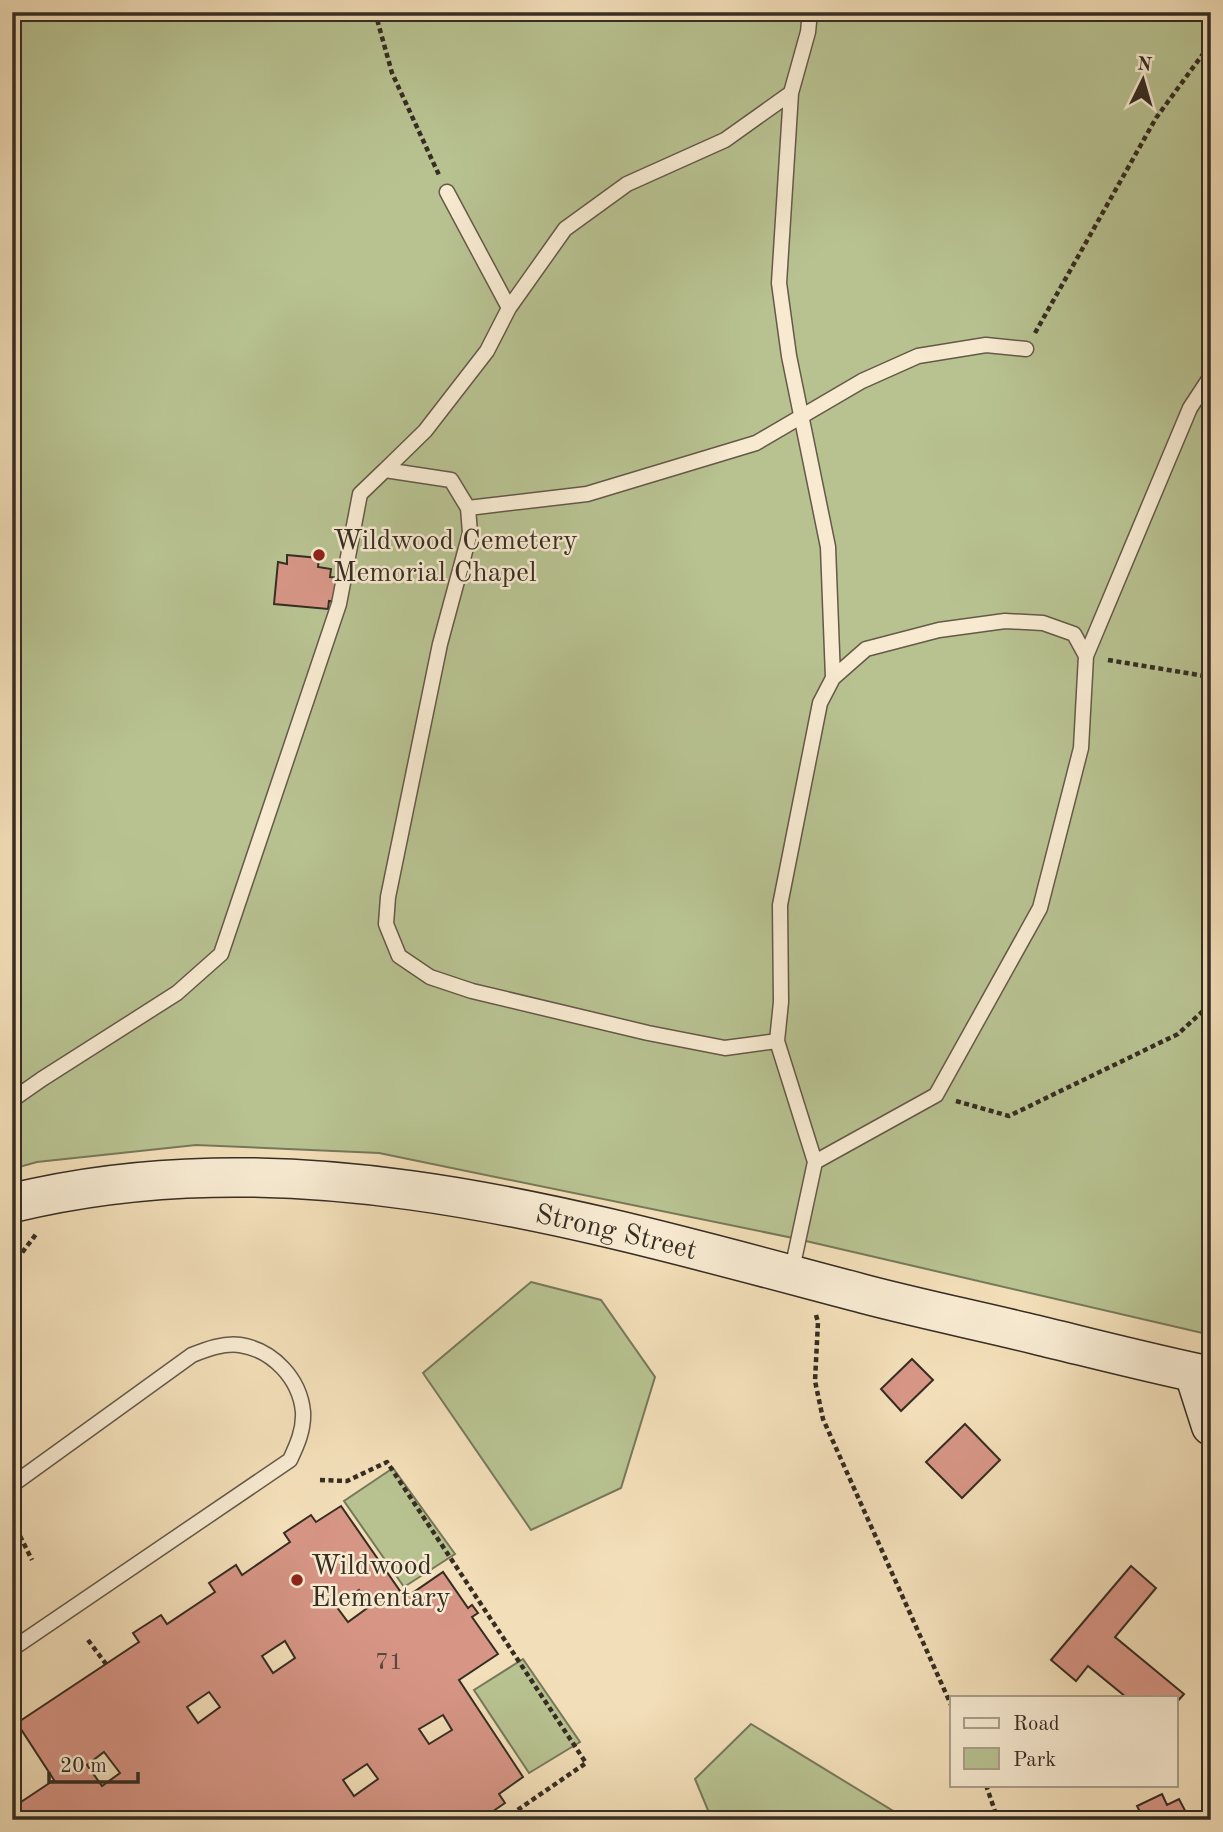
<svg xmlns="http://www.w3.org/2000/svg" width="1223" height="1832" viewBox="0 0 1223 1832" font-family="'Old Standard TT',serif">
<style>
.green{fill:#b8c291;stroke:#77785a;stroke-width:2}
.building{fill:#d69585;stroke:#362d23;stroke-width:2;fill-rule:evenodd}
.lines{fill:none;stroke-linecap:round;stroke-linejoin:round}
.lane-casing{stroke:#655948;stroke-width:17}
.secondary-casing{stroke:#362d23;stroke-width:41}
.path{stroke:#362d23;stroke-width:4.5;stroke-dasharray:5 3.5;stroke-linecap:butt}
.lane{stroke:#f7ead1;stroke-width:14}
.secondary{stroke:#f7ead1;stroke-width:38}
.poi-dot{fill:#8f2418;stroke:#f7ead1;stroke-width:2.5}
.labels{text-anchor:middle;stroke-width:5;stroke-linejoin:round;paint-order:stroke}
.number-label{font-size:24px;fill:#5e473c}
.poi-label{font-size:28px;fill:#362d23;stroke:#f7ead1;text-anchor:start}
.street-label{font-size:28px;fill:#362d23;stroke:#f7ead1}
</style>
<rect width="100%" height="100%" fill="#f2deb8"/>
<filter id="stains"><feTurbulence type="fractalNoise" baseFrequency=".00286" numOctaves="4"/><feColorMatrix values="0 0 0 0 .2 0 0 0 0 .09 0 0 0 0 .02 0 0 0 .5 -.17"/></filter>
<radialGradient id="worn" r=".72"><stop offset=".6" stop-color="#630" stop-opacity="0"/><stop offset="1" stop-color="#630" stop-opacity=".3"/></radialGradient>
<path class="green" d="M12,12H1211V1335L793,1238L379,1153L196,1145L37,1162L12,1169Z
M531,1282L601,1300L655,1377L621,1488L531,1530L423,1373Z
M393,1468L455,1554L404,1587L344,1501Z
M523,1659L580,1742L529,1773L474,1690Z
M751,1724L908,1820H712L695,1779Z"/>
<path class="building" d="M287,555L319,558L318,567L331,569L330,577L339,578L336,602L329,601L328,609L274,604L278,562L287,564Z
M912,1359L933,1380L901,1411L881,1389Z
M965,1424L1000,1460L962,1498L926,1462Z
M341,1506L405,1598L443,1572L468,1608L472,1605L478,1613L472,1617L498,1654L459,1680L523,1777L499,1794L505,1803L480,1820H476L470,1812L458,1820H295L291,1814L283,1820H113L111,1817L107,1820H12V1808L54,1780L17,1723L139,1642L133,1633L161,1615L167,1624L215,1592L209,1583L236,1565L242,1575L290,1542L284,1533L311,1515L316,1522ZM359,1590L370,1606L348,1622L336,1606ZM285,1641L295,1658L273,1673L262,1656ZM209,1692L220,1707L198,1723L187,1707ZM443,1715L452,1730L429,1744L419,1729ZM104,1752L120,1773L102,1786L87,1765ZM367,1764L378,1779L354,1796L343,1780Z
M1131,1566L1156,1588L1115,1637L1184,1694L1176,1703V1697H1126L1088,1666L1076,1681L1051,1660Z
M1162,1794L1167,1805L1179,1799L1190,1820H1144L1137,1806Z"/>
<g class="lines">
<g class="lane-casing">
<path id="lane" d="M810,12L808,32L791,93L779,283L789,356L828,547L833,678
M509,308L565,229L627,184L725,140L791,93
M385,470L425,431L487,351L509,308L447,192
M468,508L587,494L756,443L862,381L918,356L986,345L1026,349
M1086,656L1190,408L1211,376
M12,1100L42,1079L177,993L221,954L339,604L360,494L385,470L451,480L468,508L470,533L440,644L388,897L386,924L399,956L430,977L472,991L648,1033L725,1048L777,1041L781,1002L780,905L820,703L833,678L866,649L939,630L1005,621L1043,623L1074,634L1086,656L1081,748L1040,908L936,1095L815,1162L777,1041
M791,1274L815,1162
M12,1485L192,1355C207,1349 223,1343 240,1345C273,1350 300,1379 303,1412C304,1430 297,1445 290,1460L12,1649"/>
</g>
<g class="secondary-casing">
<g id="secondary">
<path id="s1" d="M12,1203C300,1133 587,1221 864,1294C921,1309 980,1321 1037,1335C1095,1349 1153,1364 1211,1376"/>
<path d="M1194,1373L1211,1426"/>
</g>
</g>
<path class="path" d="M375,12L392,73L439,175
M1035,333L1156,118L1211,43
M1108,660L1211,677
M956,1101L1009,1116L1178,1034L1204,1010L1211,1000
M12,1266L37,1233
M816,1315L818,1322L815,1381L823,1419L952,1707
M320,1480L347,1481L387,1462L586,1763L503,1820
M20,1536L32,1560
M88,1640L106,1664
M986,1785L998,1820"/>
<use href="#lane" class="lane"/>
<use href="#secondary" class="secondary"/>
</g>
<g class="poi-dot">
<circle cx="319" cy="555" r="7"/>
<circle cx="297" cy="1580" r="7"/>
</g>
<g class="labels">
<g class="number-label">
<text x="389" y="1669">71</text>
</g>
<g class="poi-label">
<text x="333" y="549">Wildwood Cemetery<tspan x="333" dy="32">Memorial Chapel</tspan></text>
<text x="311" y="1574">Wildwood<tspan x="311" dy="32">Elementary</tspan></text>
</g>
<g class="street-label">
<text dy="10" stroke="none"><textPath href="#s1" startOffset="611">Strong Street</textPath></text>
</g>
</g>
<rect width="1223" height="1832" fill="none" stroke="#f2deb8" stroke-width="42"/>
<rect x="14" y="14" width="1195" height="1804" fill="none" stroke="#362d23" stroke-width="3.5"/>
<rect x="21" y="21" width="1181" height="1790" fill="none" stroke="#362d23" stroke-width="2"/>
<rect x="950" y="1696" width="228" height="91" fill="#f7ead1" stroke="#aa9e8b" stroke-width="2"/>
<rect x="964" y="1718" width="35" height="10" fill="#f7ead1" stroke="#aa9e8b" stroke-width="2"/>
<text x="1013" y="1730" font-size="21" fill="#362d23">Road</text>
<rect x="964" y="1748" width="35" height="21" fill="#b8c291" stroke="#aa9e8b" stroke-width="2"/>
<text x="1013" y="1766" font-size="21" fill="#362d23">Park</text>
<g transform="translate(1143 80) rotate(5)" stroke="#f7ead1" stroke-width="5" paint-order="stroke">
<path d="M0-5L12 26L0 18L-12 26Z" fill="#362d23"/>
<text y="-10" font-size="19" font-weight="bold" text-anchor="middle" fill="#362d23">N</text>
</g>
<path d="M49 1772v10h89v-10" fill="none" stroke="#362d23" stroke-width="3.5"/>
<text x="60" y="1772" font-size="21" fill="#362d23" stroke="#f7ead1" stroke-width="5" paint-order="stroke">20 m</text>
<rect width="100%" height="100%" filter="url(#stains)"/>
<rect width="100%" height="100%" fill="url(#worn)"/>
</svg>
